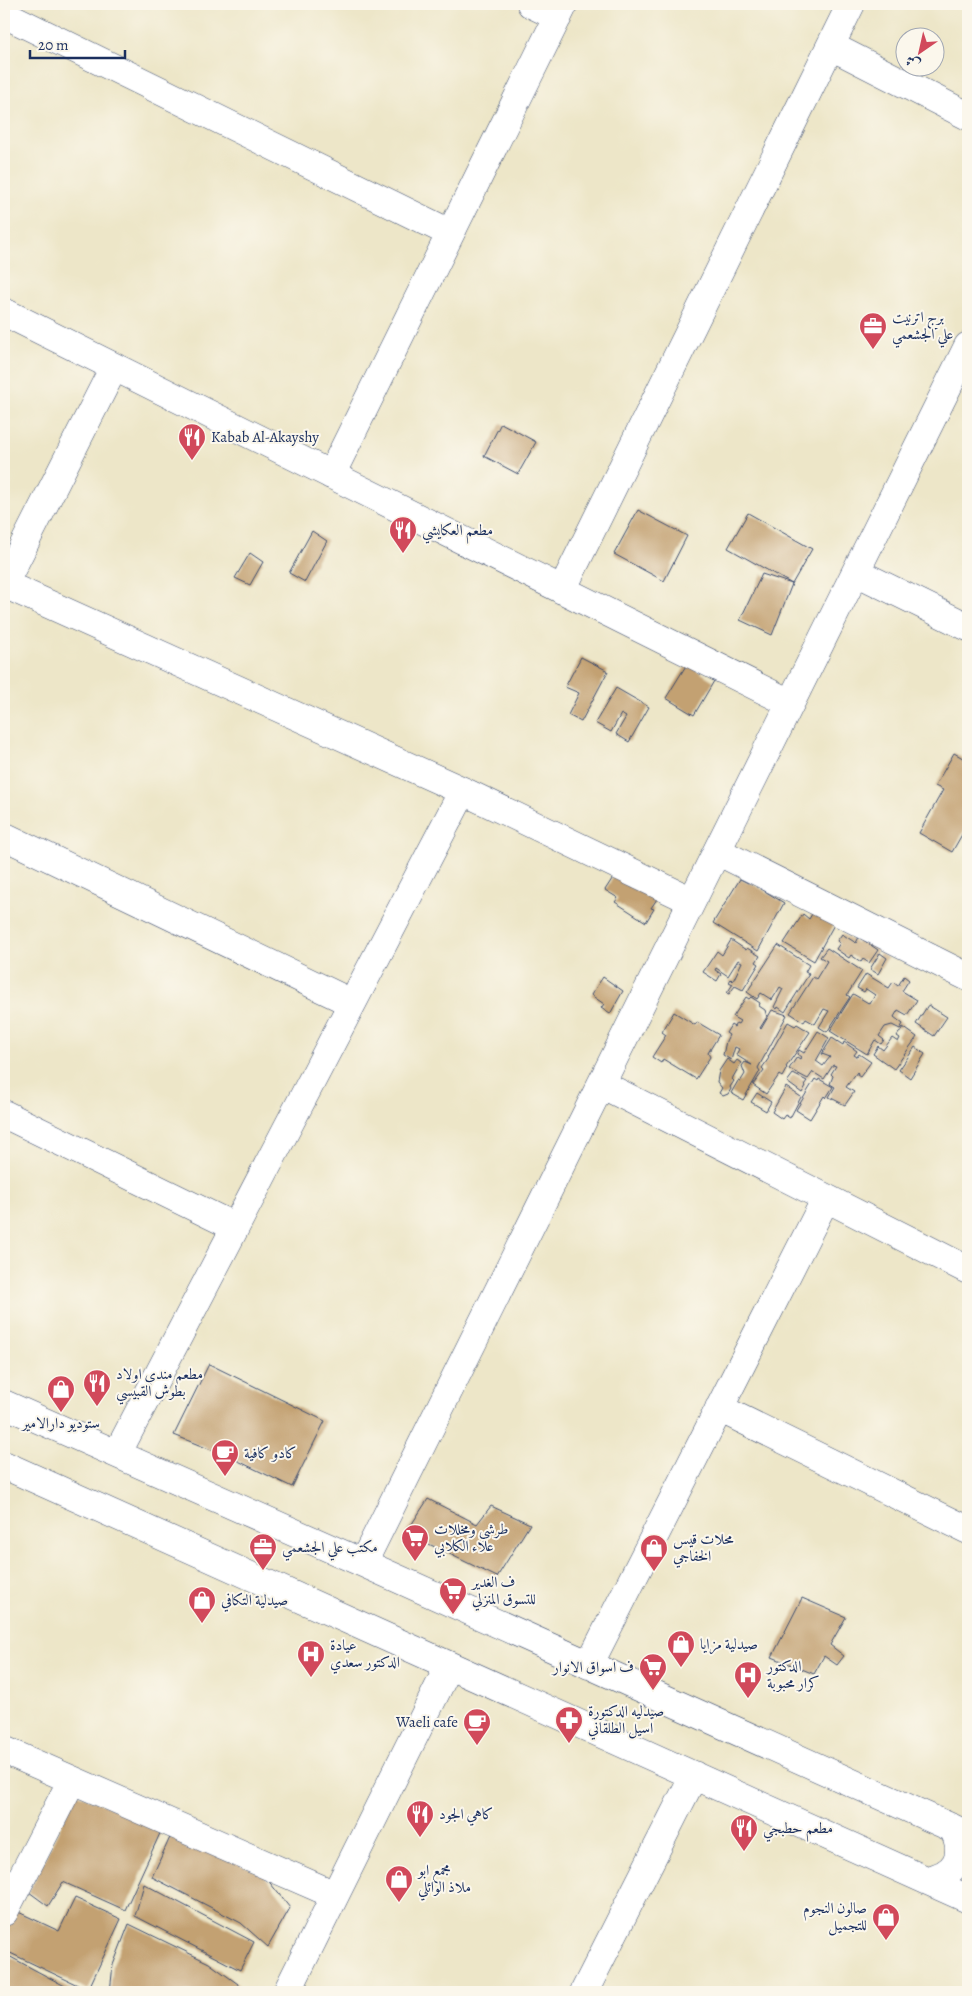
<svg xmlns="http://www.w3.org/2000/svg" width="972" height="1996" viewBox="0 0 972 1996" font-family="Alegreya,Amiri,serif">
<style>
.building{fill:#c3a172}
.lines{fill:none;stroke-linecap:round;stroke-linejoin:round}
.minor-casing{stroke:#3a4a6e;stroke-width:29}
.minor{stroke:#fff;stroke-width:28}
.labels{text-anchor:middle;stroke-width:4;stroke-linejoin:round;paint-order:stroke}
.poi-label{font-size:15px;fill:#1b2f5e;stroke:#fbf7ec;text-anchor:start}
</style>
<rect width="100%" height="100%" fill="#fbf7ec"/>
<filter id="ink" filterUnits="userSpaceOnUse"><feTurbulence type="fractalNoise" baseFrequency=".02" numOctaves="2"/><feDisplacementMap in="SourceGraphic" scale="10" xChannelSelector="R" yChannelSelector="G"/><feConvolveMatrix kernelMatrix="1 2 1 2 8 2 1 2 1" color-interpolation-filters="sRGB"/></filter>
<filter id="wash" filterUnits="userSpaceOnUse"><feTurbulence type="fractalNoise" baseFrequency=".0096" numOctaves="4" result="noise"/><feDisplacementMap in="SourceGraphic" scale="20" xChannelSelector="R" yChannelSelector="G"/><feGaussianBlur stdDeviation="1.12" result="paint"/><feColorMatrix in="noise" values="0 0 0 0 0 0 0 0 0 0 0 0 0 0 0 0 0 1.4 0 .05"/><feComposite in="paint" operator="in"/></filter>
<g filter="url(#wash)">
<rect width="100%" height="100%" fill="#ede6c8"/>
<g id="blocks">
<path class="building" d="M501,423L536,442L518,474L484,456Z
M638,510L687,536L664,581L614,554Z
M748,513L812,549L792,584L728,548Z
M312,531L327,541L305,582L289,573Z
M250,553L263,562L250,585L235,578Z
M762,574L792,584L772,635L740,620Z
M581,657L608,671L581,722L568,715L579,693L565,687Z
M687,664L714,681L694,715L666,698Z
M616,688L649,707L629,742L616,734L626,717L621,714L611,732L595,723Z
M954,753L968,761V824L952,852L919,833L943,790L935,786Z
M614,876L633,888L635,885L657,899L651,908L654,909L646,922L615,902L618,898L605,890Z
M740,879L748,883L750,882L784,903L758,951L713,923Z
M815,909L836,921L814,961L784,943L803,914L809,919Z
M842,934L856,943L859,937L878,950L869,963L863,959L861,962L851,955L849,958L836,949L840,943L837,941Z
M731,940L746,950L747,948L760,956L756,962L759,964L743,990L735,986L729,994L727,993L733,984L729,982L731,979L733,981L742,962L738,960L728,976L716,968L715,970L721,974L717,981L703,972L717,951L722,955Z
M778,945L809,965L805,972L809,974L785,1012L778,1007L777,1009L774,1007L783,989L780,987L772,1000L761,993L757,999L747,992Z
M827,948L862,971L847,995L850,997L827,1032L819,1027L829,1011L824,1009L815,1024L806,1019L804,1022L790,1013L813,977L816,979L827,961L820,957Z
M880,953L887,958L878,974L870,969Z
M866,974L889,988L893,982L898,986L904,976L909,980L902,991L917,1000L907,1015L898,1010L894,1017L903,1024L900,1029L892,1025L885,1027L879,1036L884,1040L881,1044L875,1040L867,1054L830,1031L853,994L870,1004L875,995L866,989L864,992L857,988Z
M603,977L623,991L610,1014L601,1008L604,1004L591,995Z
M746,997L749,999L751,997L760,1003L759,1006L765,1010L767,1017L760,1028L761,1029L772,1010L787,1015L758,1068L760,1071L743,1100L731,1093L738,1081L740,1082L745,1074L742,1066L745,1062L752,1065L736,1055L739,1049L735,1047L731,1060L723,1055L726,1041L729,1035L726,1033L731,1025L734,1027L736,1023L738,1024L740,1021L733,1017Z
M928,1005L947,1017L934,1036L916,1024Z
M674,1012L695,1025L697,1022L719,1035L708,1053L710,1057L696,1079L663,1059L661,1063L652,1057L666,1035L662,1032Z
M788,1022L795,1026L797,1024L810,1032L786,1067L787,1068L782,1077L779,1075L766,1094L753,1085L764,1070L762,1068L769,1058L768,1057Z
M903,1027L917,1037L894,1069L873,1054L878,1046L883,1050L892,1038L898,1042L900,1038L897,1036Z
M818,1031L829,1038L816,1061L823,1066L830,1057L822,1054L832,1038L843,1045L844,1042L857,1051L854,1055L857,1057L859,1054L871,1062L860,1077L857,1075L858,1073L857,1072L846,1087L854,1092L845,1105L829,1097L835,1087L830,1084L833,1076L831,1074L836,1066L833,1065L824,1079L813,1072L808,1079L789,1069L797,1057L800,1059L801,1057L797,1054L799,1050L804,1053Z
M915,1047L925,1054L910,1078L899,1070Z
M727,1059L734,1064L737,1060L741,1063L732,1079L734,1081L730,1087L731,1089L728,1094L723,1096L719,1093L722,1088L717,1082L719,1071Z
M793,1074L807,1081L804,1085L806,1086L802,1093L787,1082Z
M815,1079L818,1081L819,1079L833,1087L826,1098L824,1096L810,1119L796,1110Z
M786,1087L801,1097L790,1118L785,1115L782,1119L772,1112Z
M757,1093L771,1102L766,1111L751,1102Z
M209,1364L325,1421L292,1487L234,1459L174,1435Z
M428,1499L477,1524L491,1506L530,1524L497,1577L406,1533Z
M802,1598L846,1617L830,1645L844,1656L837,1665L824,1656L814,1674L772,1657Z
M76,1793L162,1829L125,1910L63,1882L48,1906L29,1892Z
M172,1833L263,1874L290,1908L268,1947L241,1923L152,1877Z
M144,1884L254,1942L240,1970L135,1916Z
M75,1898L121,1919L88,1990L4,1950V1933L14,1910L59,1931Z
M129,1924L209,1963L238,1984L236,1992H110L113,1965Z
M5,1954L76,1992H4Z"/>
</g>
</g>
<g filter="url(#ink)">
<use href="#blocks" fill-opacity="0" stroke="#3a4a6e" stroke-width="1"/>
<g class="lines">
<g class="minor-casing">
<path id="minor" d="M531,4L558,17
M4,14L450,233
M831,46L968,116
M4,312L790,703
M331,475L564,4
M856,572L968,627
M4,584L463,791L692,901
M4,584L114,367
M562,590L851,4
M4,836L352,1003
M717,851L968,977
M601,1084L968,1270
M4,1114L235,1227
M4,1404L363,1563L968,1835
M719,1408L968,1530
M117,1454L463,791
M4,1465L968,1899
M363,1563L968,346
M589,1665L826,1198
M4,1750L335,1895
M926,1880C956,1875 967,1856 953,1828
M4,1912L72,1780
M287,1992L449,1666
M584,1992L694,1775"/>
</g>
<use href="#minor" class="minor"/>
</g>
</g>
<defs>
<g id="office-pin" transform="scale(1.4375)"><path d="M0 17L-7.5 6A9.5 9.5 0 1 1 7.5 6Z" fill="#d1495b" stroke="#fbf7ec"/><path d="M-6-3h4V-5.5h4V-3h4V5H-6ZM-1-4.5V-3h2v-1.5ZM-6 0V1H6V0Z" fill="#fff"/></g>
<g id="restaurant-pin" transform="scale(1.4375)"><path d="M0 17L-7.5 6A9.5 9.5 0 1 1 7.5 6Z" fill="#d1495b" stroke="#fbf7ec"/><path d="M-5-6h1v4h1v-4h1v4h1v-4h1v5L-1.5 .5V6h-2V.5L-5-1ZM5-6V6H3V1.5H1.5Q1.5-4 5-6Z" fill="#fff"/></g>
<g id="shop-pin" transform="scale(1.4375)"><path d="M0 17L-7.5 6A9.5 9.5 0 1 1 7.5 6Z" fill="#d1495b" stroke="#fbf7ec"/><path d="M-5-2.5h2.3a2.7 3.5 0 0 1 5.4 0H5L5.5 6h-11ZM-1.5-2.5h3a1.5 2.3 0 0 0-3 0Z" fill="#fff"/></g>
<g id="cafe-pin" transform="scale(1.4375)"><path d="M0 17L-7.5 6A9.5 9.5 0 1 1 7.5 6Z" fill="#d1495b" stroke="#fbf7ec"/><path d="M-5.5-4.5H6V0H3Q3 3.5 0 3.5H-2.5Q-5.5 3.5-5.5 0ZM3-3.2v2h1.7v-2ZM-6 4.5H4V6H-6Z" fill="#fff"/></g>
<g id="supermarket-pin" transform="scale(1.4375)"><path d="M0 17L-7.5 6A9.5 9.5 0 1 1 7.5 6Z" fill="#d1495b" stroke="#fbf7ec"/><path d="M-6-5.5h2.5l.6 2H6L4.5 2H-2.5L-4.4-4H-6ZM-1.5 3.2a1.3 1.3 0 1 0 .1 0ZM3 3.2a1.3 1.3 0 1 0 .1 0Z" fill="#fff"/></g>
<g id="hospital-pin" transform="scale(1.4375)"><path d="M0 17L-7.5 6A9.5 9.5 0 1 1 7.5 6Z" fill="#d1495b" stroke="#fbf7ec"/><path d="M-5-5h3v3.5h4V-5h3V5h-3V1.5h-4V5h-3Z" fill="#fff"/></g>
<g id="pharmacy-pin" transform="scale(1.4375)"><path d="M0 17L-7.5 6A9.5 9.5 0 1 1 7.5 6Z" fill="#d1495b" stroke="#fbf7ec"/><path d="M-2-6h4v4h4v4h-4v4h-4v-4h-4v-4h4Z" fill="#fff"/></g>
</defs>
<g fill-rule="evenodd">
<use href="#office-pin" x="873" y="326"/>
<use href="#restaurant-pin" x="192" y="437"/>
<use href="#restaurant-pin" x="403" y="530"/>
<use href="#restaurant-pin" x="97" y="1383"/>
<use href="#shop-pin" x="61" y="1389"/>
<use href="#cafe-pin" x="225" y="1453"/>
<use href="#supermarket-pin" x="415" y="1538"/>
<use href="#office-pin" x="263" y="1547"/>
<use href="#shop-pin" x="654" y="1548"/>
<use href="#supermarket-pin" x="453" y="1591"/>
<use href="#shop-pin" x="202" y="1600"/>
<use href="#shop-pin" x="681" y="1644"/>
<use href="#hospital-pin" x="311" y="1654"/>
<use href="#supermarket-pin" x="653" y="1667"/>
<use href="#hospital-pin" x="748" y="1675"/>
<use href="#pharmacy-pin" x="569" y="1720"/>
<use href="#cafe-pin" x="477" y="1722"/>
<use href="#restaurant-pin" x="420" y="1814"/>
<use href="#restaurant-pin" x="744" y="1828"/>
<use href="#shop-pin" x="399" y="1879"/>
<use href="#shop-pin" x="886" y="1917"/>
</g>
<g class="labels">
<g class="poi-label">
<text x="892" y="322">برج اترنيت<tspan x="892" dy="17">علي الجشعمي</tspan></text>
<text x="211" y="442">Kabab Al-Akayshy</text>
<text x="422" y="535">مطعم العكايشي</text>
<text x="116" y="1379">مطعم مندي اولاد<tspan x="116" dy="17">بطوش القبيسي</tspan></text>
<text x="61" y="1428" text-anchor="middle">ستوديو دارالامير</text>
<text x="244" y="1458">كادو كافية</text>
<text x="434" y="1534">طرشي ومخللات<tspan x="434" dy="17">علاء الكلابي</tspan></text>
<text x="673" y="1544">محلات قيس<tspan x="673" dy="17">الخفاجي</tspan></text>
<text x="282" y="1552">مكتب علي الجشعمي</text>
<text x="472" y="1587">ف الغدير<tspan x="472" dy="17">للتسوق المنزلي</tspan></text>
<text x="221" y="1605">صيدلية التكافي</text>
<text x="700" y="1649">صيدلية مزايا</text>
<text x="330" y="1650">عيادة<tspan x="330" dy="17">الدكتور سعدي</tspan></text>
<text x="767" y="1671">الدكتور<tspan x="767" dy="17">كرار محبوبة</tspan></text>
<text x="634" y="1672" text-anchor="end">ف اسواق الانوار</text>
<text x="588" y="1716">صيدليه الدكتورة<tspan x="588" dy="17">اسيل الطلقاني</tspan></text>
<text x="458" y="1727" text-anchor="end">Waeli cafe</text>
<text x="439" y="1819">كاهي الجود</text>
<text x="763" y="1833">مطعم حطبجي</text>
<text x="418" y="1875">مجمع ابو<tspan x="418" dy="17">ملاذ الوائلي</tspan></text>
<text x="867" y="1913" text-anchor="end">صالون النجوم<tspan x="867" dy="17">للتجميل</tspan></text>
</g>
</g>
<rect width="972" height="1996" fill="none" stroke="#fbf7ec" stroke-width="20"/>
<g transform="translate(920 52) rotate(214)"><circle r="24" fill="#fbf7ec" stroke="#a1a7b3"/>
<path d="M0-4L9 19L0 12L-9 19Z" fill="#d1495b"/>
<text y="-8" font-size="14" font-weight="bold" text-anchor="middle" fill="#1b2f5e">ش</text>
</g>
<path d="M30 50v8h95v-8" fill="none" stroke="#1b2f5e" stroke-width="2.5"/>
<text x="38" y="50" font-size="15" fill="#1b2f5e" stroke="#fbf7ec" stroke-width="4" paint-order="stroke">20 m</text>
</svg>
